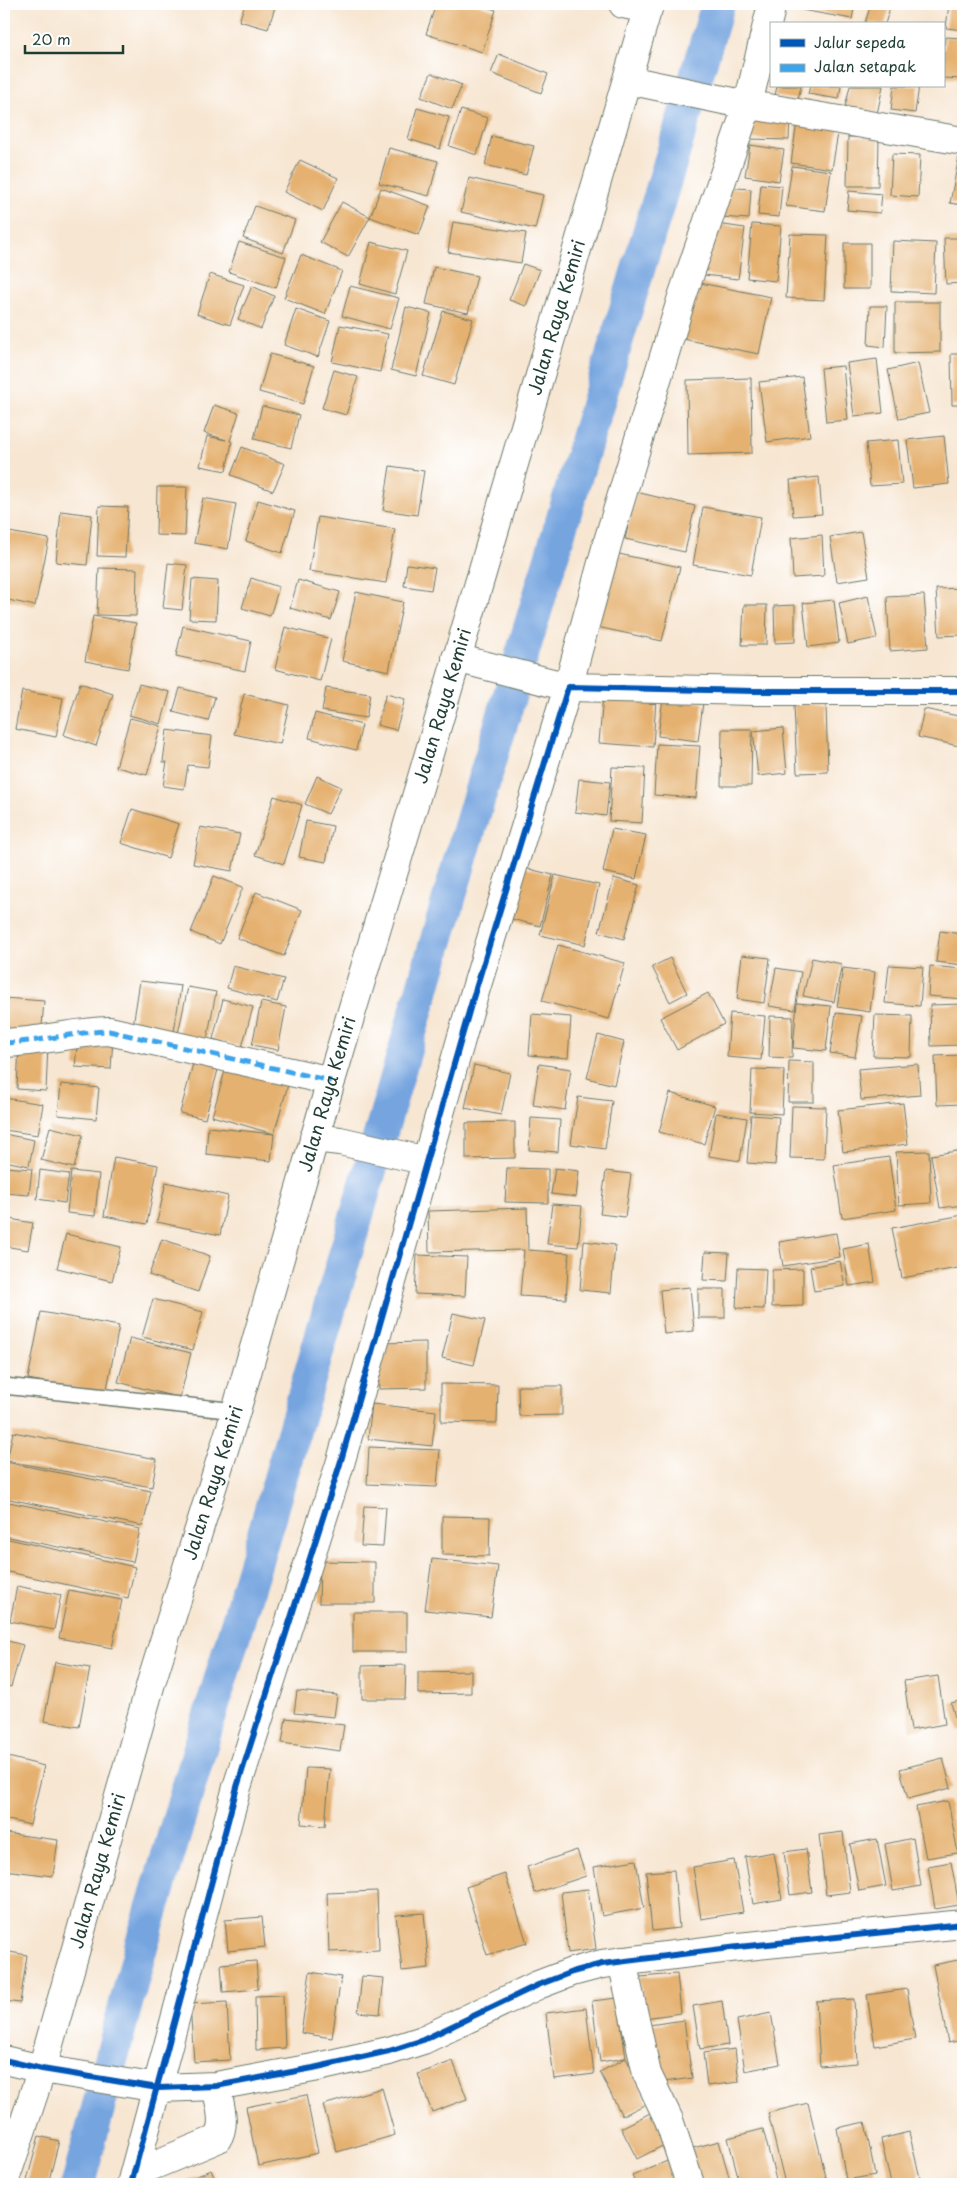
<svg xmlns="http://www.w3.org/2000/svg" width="967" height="2188" viewBox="0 0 967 2188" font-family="'Playpen Sans',sans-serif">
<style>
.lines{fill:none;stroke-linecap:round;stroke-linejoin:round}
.canal{stroke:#75a4df;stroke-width:34}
.building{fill:#e5b170}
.service-casing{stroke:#6b786b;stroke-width:18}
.minor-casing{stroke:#6b786b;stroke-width:30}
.secondary-casing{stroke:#6b786b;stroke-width:30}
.service{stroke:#fff;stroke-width:15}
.minor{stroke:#fff;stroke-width:28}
.secondary{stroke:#fff;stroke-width:28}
.quiet{stroke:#3da4eb;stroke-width:5;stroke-dasharray:10 5;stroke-linecap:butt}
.cycleway-casing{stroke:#fff;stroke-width:9}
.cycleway{stroke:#0057b8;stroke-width:6}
.labels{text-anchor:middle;stroke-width:5;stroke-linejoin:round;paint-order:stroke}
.street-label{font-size:18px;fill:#1f3d34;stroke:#fff}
</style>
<rect width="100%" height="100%" fill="#fff"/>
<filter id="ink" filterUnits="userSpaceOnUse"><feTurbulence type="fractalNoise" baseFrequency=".02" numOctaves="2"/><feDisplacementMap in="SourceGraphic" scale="10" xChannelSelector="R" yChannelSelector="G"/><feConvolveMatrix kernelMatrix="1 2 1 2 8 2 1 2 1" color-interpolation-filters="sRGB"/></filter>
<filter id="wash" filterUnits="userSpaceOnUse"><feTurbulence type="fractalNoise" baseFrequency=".0096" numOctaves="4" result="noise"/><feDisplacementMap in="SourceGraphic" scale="20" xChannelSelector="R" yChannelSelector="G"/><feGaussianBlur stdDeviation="1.12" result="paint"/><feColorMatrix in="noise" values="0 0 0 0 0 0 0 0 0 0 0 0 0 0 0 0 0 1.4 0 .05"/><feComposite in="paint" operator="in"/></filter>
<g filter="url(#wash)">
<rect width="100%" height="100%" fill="#f7e6d2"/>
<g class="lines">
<path class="canal" d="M78,2184L142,1943L263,1537L464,847L718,4"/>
</g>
<g id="blocks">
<path class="building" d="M4,4H10L4,20Z
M245,4H276L268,29L239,21Z
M436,4H477L496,10L482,52L426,34Z
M803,4H855L852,19L802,10Z
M871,4H891L885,24L865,23Z
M949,4H963V30L946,28Z
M945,37L963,38V79L943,78Z
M499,54L548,74L541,93L491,73Z
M431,73L462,85L452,109L421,97Z
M777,86H801L798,100L775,96Z
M810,86H841L839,99L808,94Z
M850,86H883L877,114L845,107Z
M894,86H919L915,113L891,110Z
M417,108L449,117L440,149L408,139Z
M461,110L488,118L477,155L449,146Z
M749,113L790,114L789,140L748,139Z
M798,115L840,121L832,169L791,163Z
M492,136L534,146L526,175L485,165Z
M848,137H879L878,186H847Z
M750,145L784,150L779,181L745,176Z
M389,148L438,161L429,196L379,183Z
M892,154L920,155L918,197L890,195Z
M959,156H963V205L950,203Z
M300,160L338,178L323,211L284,192Z
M792,166L831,171L825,211L786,206Z
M469,178L543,195L535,229L461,212Z
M761,184L782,186L779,217L758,215Z
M723,187L751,189L749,219L721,217Z
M381,188L430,206L419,235L370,217Z
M849,191L882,194L880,213L847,210Z
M342,202L370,217L348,257L320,242Z
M255,206L295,220L283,253L243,238Z
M453,222L526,233L521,263L448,252Z
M710,223L745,228L738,279L704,275Z
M752,224L781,226L776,281L747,278Z
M790,234L828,235L824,300L786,298Z
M944,238H963V283L946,284Z
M893,241L936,243L934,293L891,291Z
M239,242L286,257L276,288L229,272Z
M371,242L407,251L395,294L360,284Z
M844,243H870V289H844Z
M301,255L342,271L325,314L284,298Z
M523,264L540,270L526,306L509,300Z
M434,267L477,276L468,313L426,304Z
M210,274L244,285L230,325L197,314Z
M690,281L771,297L759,354L678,338Z
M252,286L274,296L261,329L238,319Z
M350,286L399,298L390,329L342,316Z
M895,302H940V352L895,353Z
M870,306H887L885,347L868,345Z
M406,307L431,313L416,376L391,370Z
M296,309L330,321L318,357L284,345Z
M443,311L473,319L454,385L423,376Z
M340,325L388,334L380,372L332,362Z
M270,354L314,366L303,404L259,392Z
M951,354H963V405H952Z
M877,359L883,413L854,416L847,363Z
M918,363L929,413L899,419L888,370Z
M843,366L848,420L826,422L821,368Z
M334,370L358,377L346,415L322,408Z
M802,377L810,436L767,442L759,382Z
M751,378L752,453L688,455L687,380Z
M214,405L239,413L230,441L232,442L226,471L200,466L207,436L226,440L204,433Z
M262,406L299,415L291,448L254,439Z
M944,436L949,484L913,488L907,440Z
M898,440L902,484L870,486L866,443Z
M242,447L285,464L273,491L231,475Z
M390,466L424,471L417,515L383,510Z
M819,477L822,514L793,516L790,480Z
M157,487H187L185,536L156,535Z
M636,492L695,506L685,552L625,539Z
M203,498L236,504L228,549L194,543Z
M258,500L295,511L282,553L246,541Z
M99,506L128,507L125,557L97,556Z
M703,507L761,517L751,575L693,565Z
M61,511L92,515L87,565L56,562Z
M318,517L395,529L386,583L309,571Z
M9,532L49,539L35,606L4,599V558Z
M861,532L869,577L837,582L830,537Z
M822,535L824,576L793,578L791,538Z
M614,553L680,567L662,641L597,627Z
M168,563L187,565L182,610L163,608Z
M407,564L435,568L431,590L404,586Z
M99,568L137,569L136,616L97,615Z
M251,578L279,587L270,616L242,608Z
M192,579L218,581L216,620L189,619Z
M298,580L340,592L331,620L290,608Z
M963,588V635L939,636L936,589Z
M356,592L403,602L389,671L342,661Z
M924,595L928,648L890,651L887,597Z
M868,596L877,638L848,644L839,603Z
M834,600L839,643L808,647L803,603Z
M744,605H767L766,645H742Z
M795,605V642L775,643L774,606Z
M93,616L136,623L128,669L85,661Z
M183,626L251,641L245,671L176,656Z
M285,627L331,639L320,681L275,669Z
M80,683L113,694L96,746L64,735Z
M139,684L170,692L161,724L129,715Z
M180,688L215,697L208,721L173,712Z
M326,688L370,694L366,718L322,711Z
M22,691L63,698L56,737L15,729Z
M244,694L289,705L280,744L234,734Z
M386,694L405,699L396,730L377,725Z
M603,695L656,699L653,747L599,743Z
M663,698L703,703L698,741L658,736Z
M826,704L828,772L797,773L794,705Z
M924,709L963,717L959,746L918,737Z
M315,713L362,725L356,750L309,738Z
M130,718L161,726L147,775L116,767Z
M783,728L787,773L758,776L753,731Z
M722,729H752L751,786H721Z
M167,730L212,736L208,767L188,765L184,789L163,786L167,762H163Z
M657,744L700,746L696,798L654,795Z
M612,767L645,768L642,823L609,821Z
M317,776L341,787L328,814L305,804Z
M579,779L610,782L606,816L575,812Z
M274,796L302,805L284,864L255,855Z
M132,809L179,824L168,858L121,843Z
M306,821L333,826L326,862L299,857Z
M200,827L240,834L232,871L193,864Z
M612,829L646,835L636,879L603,872Z
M517,866L553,875L540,926L503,917Z
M555,875L599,885L585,945L540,935Z
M214,876L243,887L220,944L191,932Z
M614,878L639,885L624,939L599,932Z
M256,892L302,910L284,956L237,938Z
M940,931L963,934V965L936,962Z
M558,945L625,963L609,1019L542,1001Z
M742,955L770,958L764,1003L737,999Z
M670,958L687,993L670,1002L652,967Z
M812,958L842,964L834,1002L803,996Z
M889,965L923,967L920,1006L885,1003Z
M233,966L284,979L277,1002L227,988Z
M930,966L963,969V999L928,996Z
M776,968L801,972L795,1010L769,1006Z
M843,968L875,972L870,1012L837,1007Z
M140,981L181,986L173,1038L132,1032Z
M188,987L216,992L207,1040L178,1034Z
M708,993L724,1024L677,1050L660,1018Z
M4,998L44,1001L41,1039L4,1036Z
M223,999L253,1007L242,1047L213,1039Z
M261,1002L286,1007L278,1050L252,1045Z
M797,1003L831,1006L826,1051L793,1048Z
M963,1004V1045L931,1046L930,1005Z
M730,1013L765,1016L761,1060L727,1057Z
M836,1013L862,1016L855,1057L830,1053Z
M532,1014L571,1017L568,1058L529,1055Z
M875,1015L912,1016L911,1057L873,1056Z
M770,1016L793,1017L792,1058L769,1057Z
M598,1035L624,1042L614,1085L587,1078Z
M78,1036L113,1038L111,1069L75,1067Z
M19,1044L48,1045L46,1091L17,1089Z
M961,1055L963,1104L937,1105L935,1056Z
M195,1056L220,1062L205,1119L180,1113Z
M789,1061L814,1062V1102H788Z
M227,1064L289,1081L274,1134L271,1161L206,1154L208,1127L274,1134L212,1116Z
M539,1064L571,1069L565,1110L533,1105Z
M918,1064L920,1095L861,1100L858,1069Z
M474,1065L510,1073L501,1115L465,1108Z
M752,1069L784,1070L782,1114L750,1112Z
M61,1084L99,1088L96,1119L58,1115Z
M670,1093L715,1106L704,1144L659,1132Z
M578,1097L612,1101L605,1149L571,1144Z
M4,1098L43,1104L38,1135L4,1130Z
M903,1103L908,1144L843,1152L838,1110Z
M792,1106L826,1107L824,1159L790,1158Z
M716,1113L747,1118L740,1161L709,1156Z
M751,1115L779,1117L775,1165L747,1163Z
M531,1118L560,1120L558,1152L529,1150Z
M515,1122V1158L466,1159V1123Z
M50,1127L83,1135L74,1168L41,1160Z
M4,1134L34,1140L29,1166L4,1161Z
M963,1150V1205L940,1208L931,1155Z
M929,1151L931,1203L899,1205L896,1152Z
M114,1157L158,1165L147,1224L104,1216Z
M889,1157L896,1210L842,1218L834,1165Z
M4,1167L32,1169L29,1195L4,1193Z
M507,1168L548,1169V1203L505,1202Z
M555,1168L579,1171L576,1197L551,1194Z
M40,1170L69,1174L65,1203L37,1199Z
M71,1171L99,1174L95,1216L67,1213Z
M606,1171L631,1174L625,1217L600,1214Z
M166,1182L228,1196L220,1235L157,1222Z
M552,1204L582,1206L578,1247L547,1244Z
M527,1208L528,1250L569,1253L566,1299L520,1296L524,1250L429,1252L428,1211Z
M963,1215V1267L902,1278L892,1228Z
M4,1218L33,1223L28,1250L4,1246Z
M836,1233L840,1257L783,1266L779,1242Z
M66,1234L121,1247L112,1281L57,1268Z
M162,1239L210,1256L198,1292L149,1275Z
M584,1241L615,1245L611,1293L580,1290Z
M869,1244L875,1282L849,1286L843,1249Z
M705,1252L729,1253L727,1281L703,1280Z
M417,1255L467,1257L465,1296L415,1294Z
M840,1261L845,1286L814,1291L810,1267Z
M738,1268L766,1269L764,1309L736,1308Z
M803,1269V1306L772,1307V1270Z
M690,1287L694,1331L664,1334L660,1290Z
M698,1289H725V1318H698Z
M153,1299L203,1312L193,1350L142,1337Z
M41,1312L119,1326L106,1394L28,1379Z
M453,1313L485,1320L474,1365L442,1358Z
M130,1338L191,1353L180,1398L118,1382Z
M426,1342V1388L379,1389L378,1343Z
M441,1384L498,1385L497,1423L441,1422Z
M518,1386H562V1415L519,1416Z
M372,1404L436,1411L432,1446L368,1439Z
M13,1432L157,1459L152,1487L7,1461Z
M369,1447L440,1450L437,1487L367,1484Z
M5,1462L151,1491L143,1526L4,1498Z
M4,1501L140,1529L133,1562L4,1536Z
M364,1506L386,1507L383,1547L361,1546Z
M442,1516L490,1517L489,1556L442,1555Z
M4,1538L135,1567L128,1598L4,1571Z
M432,1559L498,1566L491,1617L425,1610Z
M320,1561L375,1562V1603H319Z
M17,1586L61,1595L54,1630L10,1621Z
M69,1590L122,1600L112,1648L59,1638Z
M353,1612H407V1652H353Z
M4,1640L23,1645L11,1687L4,1684Z
M55,1662L90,1668L79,1727L44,1721Z
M406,1665L405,1699H362V1666Z
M471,1671V1693L418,1694V1672Z
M938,1676L945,1724L911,1730L904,1681Z
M297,1691L337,1695L334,1717L294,1713Z
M963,1700V1729L959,1731L951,1703Z
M286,1718L344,1725L340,1751L282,1743Z
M4,1756L44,1766L30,1825L4,1819Z
M943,1758L951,1788L908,1799L900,1769Z
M306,1768L330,1769L325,1826L301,1824Z
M948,1801L958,1853L926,1858L916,1807Z
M963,1811V1829H962L959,1812Z
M843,1832L850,1892L826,1895L819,1835Z
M4,1833L58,1840L53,1876L4,1870Z
M913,1838L921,1886L893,1891L885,1844Z
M877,1839L886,1886L859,1891L850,1844Z
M806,1849L812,1892L790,1895L784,1852Z
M577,1850L586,1876L535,1893L527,1867Z
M774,1852L782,1899L753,1904L745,1857Z
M636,1860L644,1908L602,1916L594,1867Z
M734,1860L743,1912L701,1919L693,1867Z
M951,1862L959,1905L935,1909L928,1866Z
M674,1870L679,1928L652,1931L646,1872Z
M505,1874L527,1943L487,1955L466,1887Z
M588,1889L596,1949L568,1953L561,1892Z
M377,1891L379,1950L329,1952L327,1893Z
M424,1913L429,1968L402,1971L396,1915Z
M262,1917L265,1947L228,1951L225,1920Z
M4,1951L27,1955L20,2003L4,2001Z
M963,1959V2040L948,2043L933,1965Z
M256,1961L258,1989L223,1992L221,1964Z
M310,1972L341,1977L332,2038L301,2033Z
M677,1974L681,2013L644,2018L640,1977Z
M362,1976L384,1978L380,2014L358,2012Z
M907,1989L915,2039L875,2046L867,1995Z
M283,1995L285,2048L256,2050L255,1996Z
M617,1998L626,2058L648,2103L622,2116L600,2072L626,2058L600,2062L592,2001Z
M854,1999L857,2063L820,2066L816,2001Z
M722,2001L728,2045L700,2049L693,2006Z
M227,2002L230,2060L194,2062L190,2004Z
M586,2008L594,2074L554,2079L546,2013Z
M771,2013L780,2064L745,2071L737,2020Z
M684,2020L692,2078L657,2083L649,2025Z
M735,2049L739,2082L707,2086L703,2053Z
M453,2061L467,2099L432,2112L418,2074Z
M382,2088L395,2135L337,2152L323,2105Z
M306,2095L318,2153L258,2166L246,2107Z
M808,2103L827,2181L814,2184H785L768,2113Z
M654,2111L670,2142L637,2159L621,2128Z
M865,2122L875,2175L846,2180L837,2128Z
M763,2129L777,2184H740L728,2138Z
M909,2132L921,2182L912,2184H891L881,2139Z
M39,2136L59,2141L48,2184H26Z
M719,2141L731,2184H695L686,2150Z
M672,2159L683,2184H636L632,2176Z
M211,2170L217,2184H179Z"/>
</g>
</g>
<g filter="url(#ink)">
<use href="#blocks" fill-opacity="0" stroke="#6b786b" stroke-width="1"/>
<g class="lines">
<g class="service-casing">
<path id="service" d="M4,1386L236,1411"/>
</g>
<g class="minor-casing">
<path id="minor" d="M623,4L648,9
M628,80L733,102L963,141
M456,658L568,687L608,541L682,297L748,104L772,4
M4,1043C40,1042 74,1032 109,1031L331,1081
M314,1138L340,1141L427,1161
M622,1961L647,2074L669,2120L690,2184
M4,2060L42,2069L158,2088L216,2086L313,2068L389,2051L423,2040L538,1985L572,1972L602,1964L738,1947L963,1924
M135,2173L217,2139C227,2124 219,2102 216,2086
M131,2184L237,1787L340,1464L470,1008L568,687L754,691H963"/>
</g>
<g class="secondary-casing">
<g id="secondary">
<path id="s1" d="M4,2183L42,2069L151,1683L236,1411L331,1081L423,774L649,4"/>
</g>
</g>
<use href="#service" class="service"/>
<use href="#minor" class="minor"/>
<use href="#secondary" class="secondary"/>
<path class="quiet" d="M4,1043C40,1042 74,1032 109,1031L331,1081"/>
<g class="cycleway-casing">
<path id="cycleway" d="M4,2060L42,2069L158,2088L216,2086L313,2068L389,2051L423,2040L538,1985L572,1972L602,1964L738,1947L963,1924
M131,2184L237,1787L340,1464L470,1008L568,687L754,691H963"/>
</g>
<use href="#cycleway" class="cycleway"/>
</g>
</g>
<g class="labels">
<g class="street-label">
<text dy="6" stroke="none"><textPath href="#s1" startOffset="1946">Jalan Raya Kemiri</textPath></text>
<text dy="6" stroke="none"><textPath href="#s1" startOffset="1541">Jalan Raya Kemiri</textPath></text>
<text dy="6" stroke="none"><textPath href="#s1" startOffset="1136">Jalan Raya Kemiri</textPath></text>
<text dy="6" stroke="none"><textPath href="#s1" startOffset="731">Jalan Raya Kemiri</textPath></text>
<text dy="6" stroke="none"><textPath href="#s1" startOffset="326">Jalan Raya Kemiri</textPath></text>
</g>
</g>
<rect width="967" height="2188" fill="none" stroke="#fff" stroke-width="20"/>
<rect x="770" y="22" width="175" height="65" fill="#ffffff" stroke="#a5b1ae"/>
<rect x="780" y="39" width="25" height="8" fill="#0057b8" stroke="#a5b1ae"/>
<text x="814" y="48" font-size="15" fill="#1f3d34">Jalur sepeda</text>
<rect x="780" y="64" width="25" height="8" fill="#3da4eb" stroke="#a5b1ae"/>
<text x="814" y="72" font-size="15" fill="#1f3d34">Jalan setapak</text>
<path d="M25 45v8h98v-8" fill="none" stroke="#1f3d34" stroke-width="2.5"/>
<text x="32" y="45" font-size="15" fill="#1f3d34" stroke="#ffffff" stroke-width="4" paint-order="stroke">20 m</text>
</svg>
